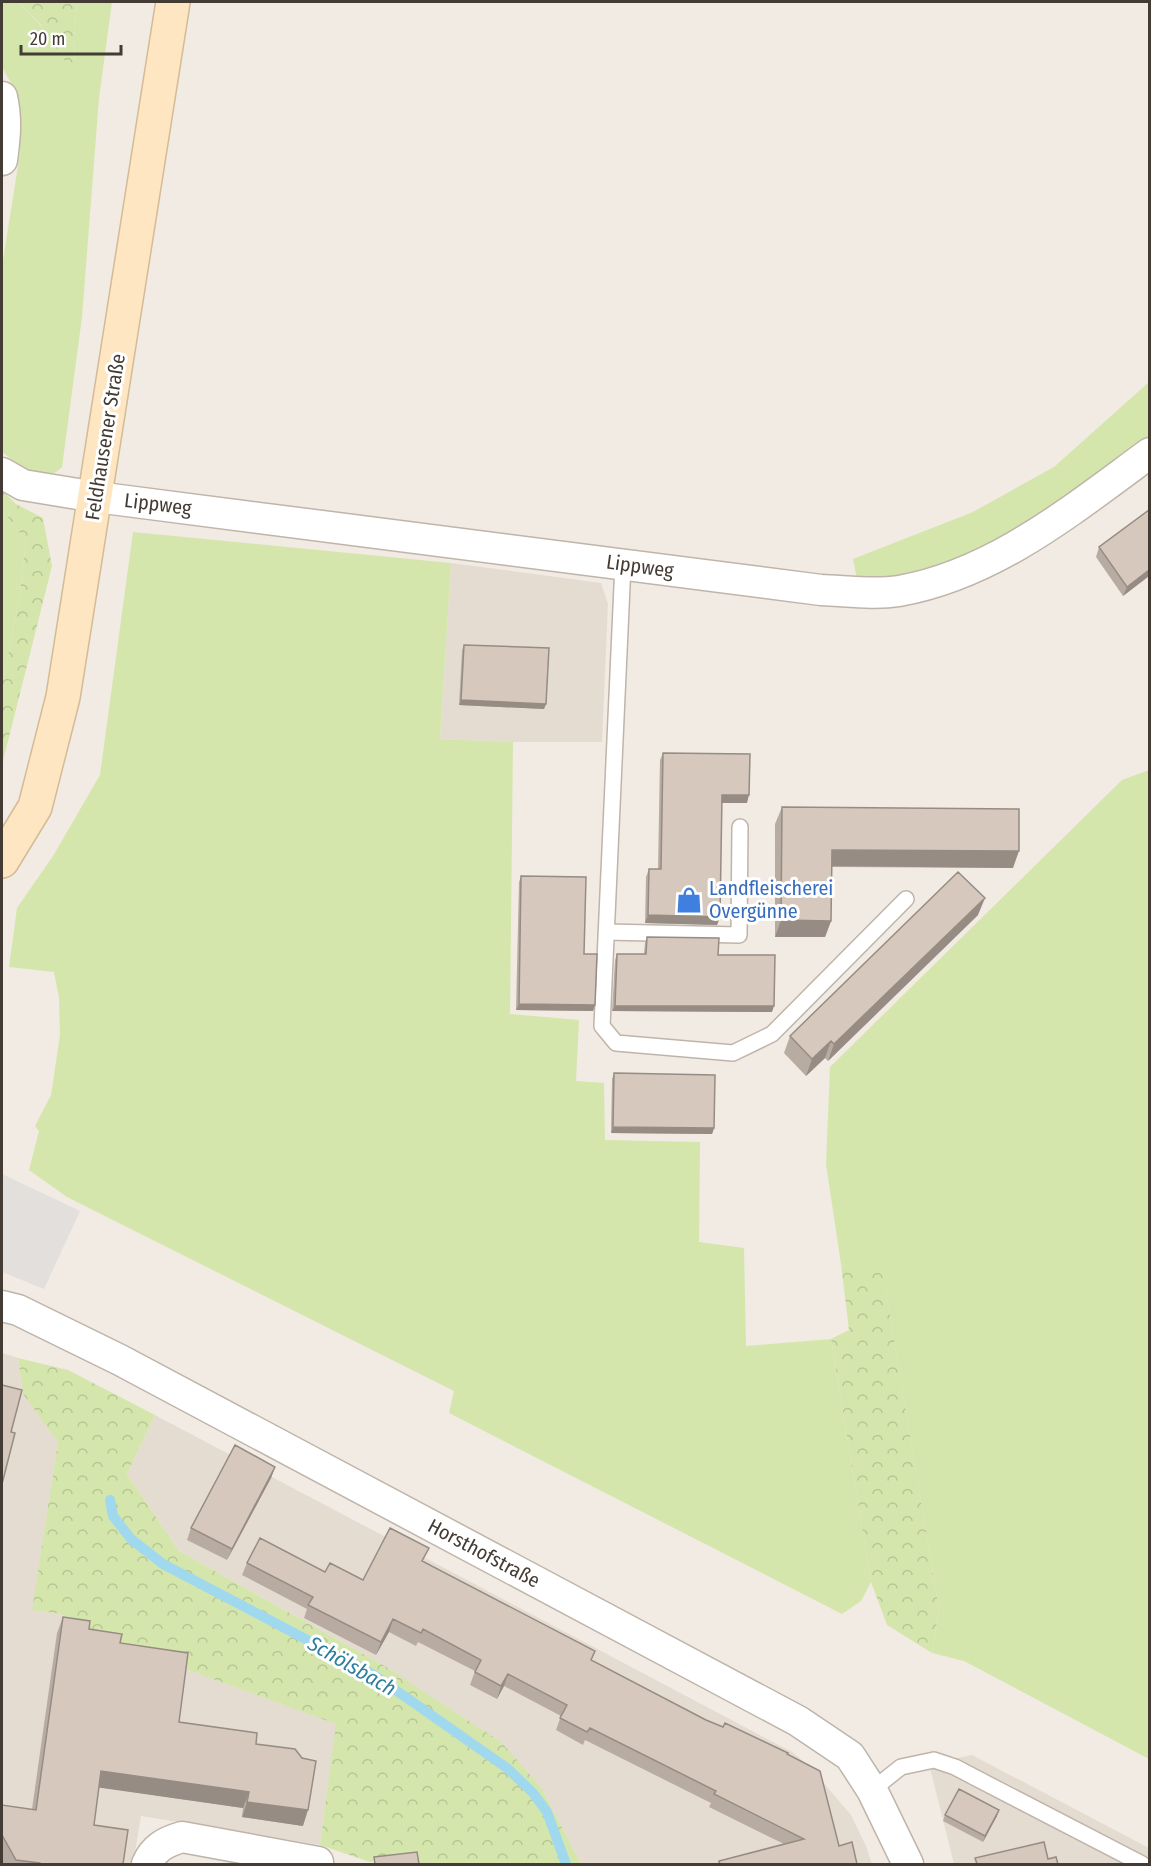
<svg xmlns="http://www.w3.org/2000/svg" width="1151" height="1866" viewBox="0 0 1151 1866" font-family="'Fira Sans Condensed',sans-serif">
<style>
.residential{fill:#e5dcd1}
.green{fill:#d4e6ac}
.forest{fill:url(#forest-crowns)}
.parking{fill:#e2dfdc}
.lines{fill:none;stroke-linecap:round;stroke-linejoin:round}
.stream{stroke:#a0d9ee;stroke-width:10}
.service-casing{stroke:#bfb4a9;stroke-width:18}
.minor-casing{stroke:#bfb4a9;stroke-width:33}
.secondary-casing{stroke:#d4bb96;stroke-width:36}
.service{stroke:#fff;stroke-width:15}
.minor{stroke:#fff;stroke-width:30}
.secondary{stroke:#fde6c1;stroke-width:33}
.wall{fill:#b8aca2}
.shaded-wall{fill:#968c84}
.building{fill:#d6c8bc;stroke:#968c84;stroke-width:1.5}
.labels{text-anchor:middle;stroke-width:6;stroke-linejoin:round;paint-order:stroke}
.street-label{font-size:20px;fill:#433b34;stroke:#fff}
.shop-label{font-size:20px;fill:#366cbe;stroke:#fff;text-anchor:start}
.water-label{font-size:21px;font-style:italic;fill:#2d7d9c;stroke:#fff}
</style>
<defs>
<pattern id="forest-crowns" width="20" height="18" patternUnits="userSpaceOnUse" patternTransform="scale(1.5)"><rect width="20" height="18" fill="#d4e6ac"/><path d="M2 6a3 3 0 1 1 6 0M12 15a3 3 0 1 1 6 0" fill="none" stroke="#b7c695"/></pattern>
</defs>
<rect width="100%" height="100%" fill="#f1ebe3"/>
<path class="residential" d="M451,563L601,583L608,604L602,742H513L440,739Z
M2,1353L18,1358L23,1394L58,1441L33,1610L61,1614L117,1644L337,1724L320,1845L141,1816L133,1864H2Z
M155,1415L792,1752L809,1766L851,1815L866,1846L872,1864H581L541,1787L383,1665L179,1551L127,1474Z
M972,1755L1149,1848V1864H954L929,1764Z"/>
<path class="green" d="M2,2H18L75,61L74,38L77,2H112L99,98L82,317L62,467C46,486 16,463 2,452V267L20,153V120L12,85L2,67Z
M1149,382V437C1082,489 1011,542 930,570C911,576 878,577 857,579L853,559L973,512L1054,467Z
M2,510L26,541L19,599L2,686Z
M133,532L451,563L440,739L513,742L510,1014L579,1020L576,1081L604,1083L605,1140L700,1142L699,1242L744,1248L746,1346L831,1339L871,1582L861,1601L842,1614L449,1413L454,1391L67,1197L29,1170L39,1131L35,1126L51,1095L60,1035L59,998L54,972L9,967L17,908L53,856L100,775Z
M1149,770V1759L964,1661L932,1653L939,1609L883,1275L841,1264L826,1164L830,1067L1122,780Z"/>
<path class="forest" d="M18,2H77L74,38L75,61L67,64L41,25Z
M2,490L16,504L43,518L52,566L2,765V686L19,599L26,541L2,510Z
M841,1264L883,1274L939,1609L932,1653L887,1625L871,1582L831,1339L849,1330Z
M18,1358L68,1370L155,1415L127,1474L179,1551L383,1665L501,1742L541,1787L581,1864H419L417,1856L370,1862L320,1845L336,1724L117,1644L61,1614L32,1610L58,1442L23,1394Z"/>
<path class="parking" d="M2,1174L80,1211L44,1289L2,1272Z"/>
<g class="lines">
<path class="stream" d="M110,1500L113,1516L131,1539L163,1564L374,1675L507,1768L533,1793L547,1812L566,1864"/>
<g class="service-casing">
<path id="service" d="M623,564L602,1026L616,1043L733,1053L772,1034L906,899
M607,932L739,935L740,827
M872,1790L901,1767L934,1760L955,1767L974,1777L1142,1864"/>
</g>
<g class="minor-casing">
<path id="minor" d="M2,97C7,119 5,138 2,160
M2,473L23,485L96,497L821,590C847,591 874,595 899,591C995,574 1073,509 1150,453
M2,1306L18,1310L120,1360L798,1721L850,1756L872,1790L908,1864
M147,1864C154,1848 165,1842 182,1837L318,1862V1864"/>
</g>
<g class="secondary-casing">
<path id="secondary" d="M2,861L35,807L63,697L173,2"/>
</g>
<use href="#service" class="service"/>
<use href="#minor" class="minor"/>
<use href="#secondary" class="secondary"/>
</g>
<path class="wall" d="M1099,547L1149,576L1123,596L1096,557Z
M464,645L546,704L544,709L459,705L462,650Z
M663,753L747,803H722L720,917L717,925L645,923L646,877L649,869H658L660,760Z
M782,807L1013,868L831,867V921L825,937H775V824Z
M521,876L584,954L595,1005L593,1011L516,1010L519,882Z
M978,915L828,1061L825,1058L806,1076L784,1053L790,1036Z
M647,937L718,955L772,1012L612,1011L615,960L617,954H644L645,943Z
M614,1073L714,1128L712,1134L611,1133L612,1079Z
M275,1467L271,1478L227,1560L187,1540L191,1528Z
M424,1561L592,1661L706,1720L787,1754L839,1846L857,1864H717L719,1861L784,1844L709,1807L711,1803L585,1740L583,1745L556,1730L561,1716L504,1686L497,1699L470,1685L475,1671L418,1642L416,1646L389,1632L376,1655L304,1618L307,1609L242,1575L247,1563L325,1572L363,1580Z
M63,1617L120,1643L179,1722L256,1744L303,1826L242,1817L243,1808L99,1787L94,1825L123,1864H4L2,1861V1805L32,1809L57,1633Z
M945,1815L997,1816L983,1842L943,1821Z"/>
<path class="shaded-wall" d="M1149,570V576L1123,596L1127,587Z
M461,700L546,704L544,709L459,705Z
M722,795H749L747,803H719Z
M832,850L1019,851L1013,868L825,866Z
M985,898L978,915L828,1061L834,1044Z
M648,915L720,917L717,925L645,923Z
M781,920L831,921L825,937H775Z
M519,1004L595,1005L593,1011L516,1010Z
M615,1006H774L772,1012L612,1011Z
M831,1041L825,1058L806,1076L812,1059Z
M613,1127L714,1128L712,1134L611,1133Z
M275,1467L271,1478L227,1560L232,1549Z
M393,1619L389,1632L376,1655L381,1642Z
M508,1674L504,1686L497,1699L501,1686Z
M101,1771L249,1792L243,1808L95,1787Z
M247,1802L308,1810L303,1826L242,1817Z
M999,1810L997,1816L983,1842L985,1836Z"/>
<path class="building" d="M1149,510V570L1127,587L1099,547Z
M464,645L549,648L546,704L461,700Z
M663,753L750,754L749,795H722L720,917L648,915L649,869H661Z
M782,807L1019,809V851L832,850L831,921L781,920Z
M958,872L985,898L834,1044L831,1041L812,1059L790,1036Z
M521,876L586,877L584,954H597L595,1005L519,1004Z
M647,937L719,938L718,955H775L774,1006H615L617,954H646Z
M614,1073L715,1075L714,1128L613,1127Z
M2,1385L22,1390L11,1432L15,1433L2,1484Z
M235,1445L275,1467L232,1549L191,1528Z
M390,1528L429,1548L422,1561L595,1651L591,1660L706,1720L723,1727L725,1723L788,1753L787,1754L820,1771L839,1846L852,1842L857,1864H720L719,1861L804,1839L714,1794L716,1791L590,1728L587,1732L560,1718L567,1705L508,1674L501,1686L475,1672L481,1660L423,1629L421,1633L393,1619L381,1642L308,1605L313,1597L247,1563L260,1538L325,1572L330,1563L363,1580Z
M63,1617L90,1621L89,1629L122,1634L120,1643L188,1653L179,1722L257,1733L256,1744L295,1749L302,1758L316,1761L308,1810L247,1802L249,1792L101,1771L94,1825L128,1830L123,1864H41L40,1863L16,1860L2,1835V1805L36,1810Z
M959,1789L999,1810L985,1836L945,1815Z
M1044,1842L1048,1859L1056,1857L1058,1864H977L975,1858Z
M417,1852L419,1864H375L374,1857Z"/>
<defs>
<g id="shop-bare" transform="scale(2.07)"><path d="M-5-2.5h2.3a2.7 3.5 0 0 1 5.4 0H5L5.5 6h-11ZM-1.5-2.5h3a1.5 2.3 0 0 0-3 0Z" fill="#3f7fe0" stroke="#fff" stroke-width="2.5" paint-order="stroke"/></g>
</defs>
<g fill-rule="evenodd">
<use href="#shop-bare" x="689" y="900"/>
</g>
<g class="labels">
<g class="street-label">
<text transform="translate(105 437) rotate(-81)" y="7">Feldhausener Straße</text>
<text transform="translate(158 504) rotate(7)" y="7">Lippweg</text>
<text transform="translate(640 566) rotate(8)" y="7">Lippweg</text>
<text transform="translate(484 1553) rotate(28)" y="7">Horsthofstraße</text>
</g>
<g class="shop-label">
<text x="709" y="895">Landfleischerei<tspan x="709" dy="23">Overgünne</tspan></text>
</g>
<g class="water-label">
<text transform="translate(352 1666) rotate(30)" y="7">Schölsbach</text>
</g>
</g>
<rect width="1151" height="1866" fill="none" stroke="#433b34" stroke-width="6"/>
<path d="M21 45v9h100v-9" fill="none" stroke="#433b34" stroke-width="3"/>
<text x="30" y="45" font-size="18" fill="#433b34" stroke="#ffffff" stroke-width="4.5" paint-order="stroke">20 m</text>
</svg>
